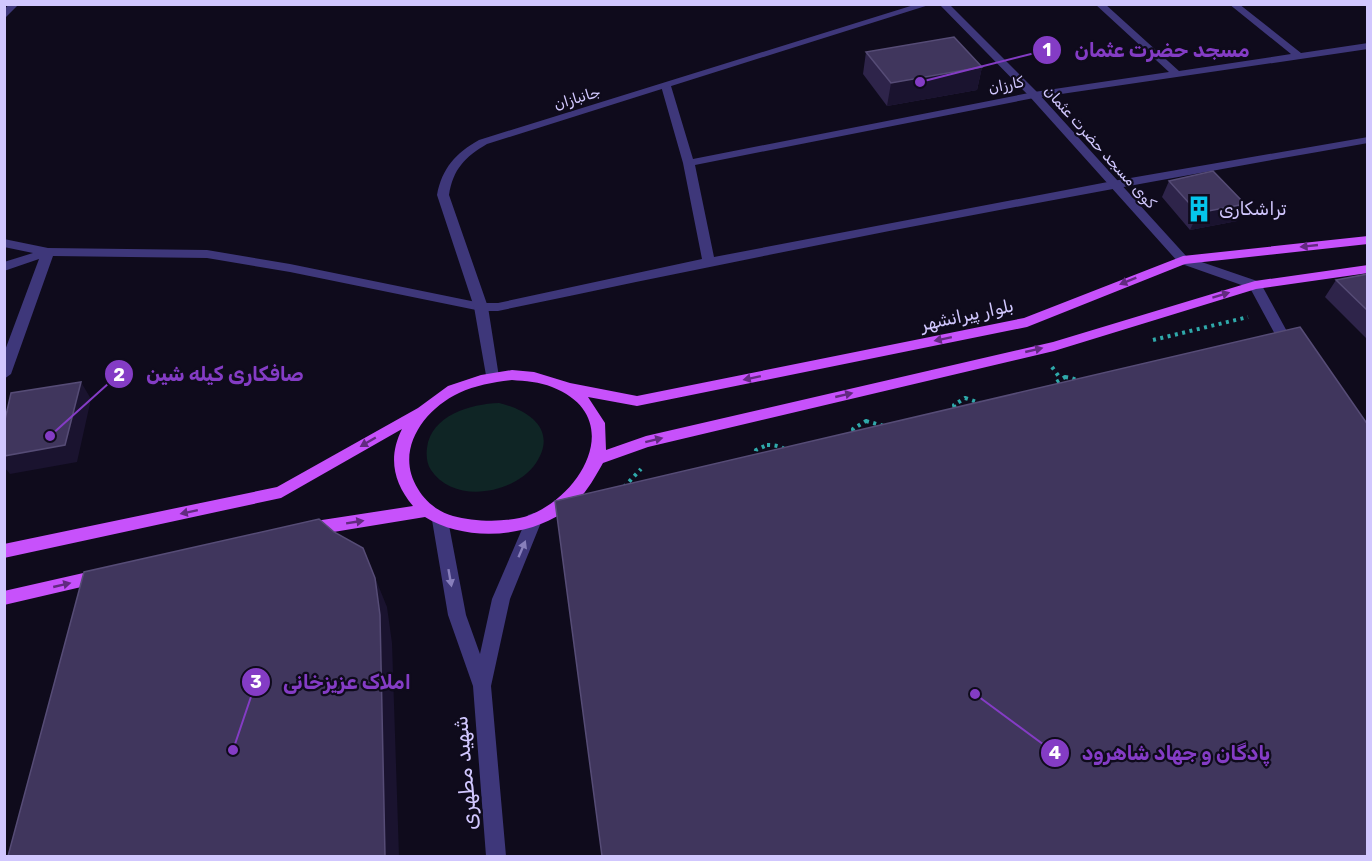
<svg xmlns="http://www.w3.org/2000/svg" width="1372" height="861" viewBox="0 0 1372 861" font-family="Rubik,Cairo,sans-serif">
<style>
.green{fill:#0f2525}
.lines{fill:none;stroke-linecap:round;stroke-linejoin:round}
.path{stroke:#2fa9aa;stroke-width:4;stroke-dasharray:3 4.5;stroke-linecap:butt}
.minor{fill:#3e377a;fill-rule:evenodd}
.tertiary{fill:#3e377a;fill-rule:evenodd}
.primary{fill:#c751fb;fill-rule:evenodd}
.wall{fill:#2e244a}
.shaded-wall{fill:#1a132f}
.building{fill:#40365d;stroke:#564c76;stroke-width:1.5}
.oneway{fill:#622a80}
.oneway2{fill:#887fbc}
.labels{text-anchor:middle;stroke-width:4.5;stroke-linejoin:round;paint-order:stroke}
.far-street-label{font-size:15px;fill:#d1c7fe;stroke:#0f0b1c}
.poi-label{font-size:18px;fill:#d1c7fe;stroke:#0f0b1c;text-anchor:start}
.street-label{font-size:18px;fill:#d1c7fe;stroke:#0f0b1c}
.near-street-label{font-size:21px;fill:#d1c7fe;stroke:#0f0b1c}
.leader{fill:none;stroke:#843cc5;stroke-width:2}
.callout-dot{fill:#843cc5;stroke:#0f0b1c;stroke-width:2}
.mark-label{font-size:18px;text-anchor:middle;font-weight:bold;fill:#fff}
.callout-label{font-size:20px;text-anchor:middle;font-weight:bold;fill:#843cc5;stroke:#0f0b1c;stroke-width:4.5;stroke-linejoin:round;paint-order:stroke}
</style>
<rect width="100%" height="100%" fill="#0f0b1c"/>
<path class="green" d="M499,403C529,410 558,430 536,463C515,494 454,505 431,470C427,464 426,456 427,448C431,415 471,404 499,403Z"/>
<g class="lines">
<path class="path" d="M1153,340L1248,317
M1052,367L1060,378
M1065,377C1075,378 1083,382 1087,392L1083,398L1068,399L1055,390V383Z
M965,398L983,404L988,415L972,423L957,417L954,405Z
M866,421L884,426L889,434L888,442L873,448L856,443L853,429Z
M767,445C779,445 789,448 791,461L786,470L769,473L754,464L756,450Z
M624,487L641,469"/>
<path class="minor" d="M9,4H19L4,19V10Z
M1095,4H1105L1179,71L1291,54L1229,4H1239L1301,53L1368,43V49L1034,98L695,165L714,257L1113,181L1368,137V143C1077,194 787,249 498,311H481L290,272L207,258L53,256L11,374L4,379V353L39,259L4,271V262L33,253L4,247V239L48,248L207,250L290,264L481,303H498L702,259L683,163L661,86L662,84L671,86L693,159L1034,92L1169,72Z
M1363,4H1368V8Z"/>
<path class="tertiary" d="M917,4H932L487,144C465,157 453,169 449,195L488,307L499,377L497,381H487L474,307L437,195C442,168 456,153 479,140Z
M939,4H949L1038,93L1187,257L1260,282L1296,348L1294,351H1284L1250,288L1179,263L1030,97Z
M440,513L446,515L448,520L466,615L480,654L492,599L526,520L528,515L534,513L540,515L542,520L510,599L491,686L506,856H486L473,686L448,615L432,520L434,515Z"/>
<path class="primary" d="M1368,236V244L1185,264L1027,327L637,406L588,397L605,423L606,450L646,436L1053,342L1255,281L1368,265V273L1256,289L1054,351L648,447L603,463C595,477 588,490 577,501C540,538 468,544 425,517L309,536L303,534L301,529L303,524L309,522L413,506C393,482 388,457 402,429L281,498L4,558V544L277,487L418,408L448,386L481,375L512,370L534,372L570,383L637,396L1024,318L1183,256ZM512,380C525,381 540,382 552,387C626,416 584,494 530,515C508,523 475,522 453,516C438,512 425,501 418,489C394,451 423,410 459,393C476,385 494,382 512,380Z
M101,569L107,571L109,576L107,581L4,605V591Z"/>
</g>
<path class="wall" d="M866,52L982,67L977,90L887,106L863,74Z
M1169,181L1237,221L1190,230L1162,197Z
M1368,274V340L1325,297L1336,280Z"/>
<path class="shaded-wall" d="M982,67L977,90L887,106L891,83Z
M1245,204L1237,221L1190,230L1198,213Z
M81,382L91,399L77,462L10,474L4,467V456Z
M363,548L387,607L392,643L399,856H385Z"/>
<path class="building" d="M954,37L982,67L891,83L866,52Z
M1213,171L1245,204L1198,213L1169,181Z
M1368,274V311L1336,280Z
M1300,327L1368,425V856H602L555,501Z
M81,382L65,445L4,456V424L11,393Z
M319,519L334,532L363,548L375,578L380,615L385,856H8L84,572Z"/>
<defs><path id="oneway-solid" d="M-6-.8H1V-3.2L6.5 0L1 3.2V.8H-6Z" transform="scale(1.5)"/></defs>
<g class="oneway">
<use href="#oneway-solid" transform="translate(1309 246) rotate(174)"/>
<use href="#oneway-solid" transform="translate(1128 281) rotate(158)"/>
<use href="#oneway-solid" transform="translate(1221 295) rotate(-17)"/>
<use href="#oneway-solid" transform="translate(943 339) rotate(168)"/>
<use href="#oneway-solid" transform="translate(1034 350) rotate(-13)"/>
<use href="#oneway-solid" transform="translate(752 378) rotate(168)"/>
<use href="#oneway-solid" transform="translate(844 395) rotate(-13)"/>
<use href="#oneway-solid" transform="translate(654 440) rotate(-14)"/>
<use href="#oneway-solid" transform="translate(368 442) rotate(150)"/>
<use href="#oneway-solid" transform="translate(189 512) rotate(168)"/>
<use href="#oneway-solid" transform="translate(355 522) rotate(-9)"/>
<use href="#oneway-solid" transform="translate(62 585) rotate(-13)"/>
</g>
<g class="oneway2">
<use href="#oneway-solid" transform="translate(522 549) rotate(-67)"/>
<use href="#oneway-solid" transform="translate(450 578) rotate(80)"/>
</g>
<defs>
<g id="building-bare" transform="scale(2.07)"><path d="M-4-6H4V6H1V3H-1V6H-4ZM-2.5-4.3h1.7v1.8h-1.7ZM.8-4.3h1.7v1.8H.8ZM-2.5-1h1.7V.8h-1.7ZM.8-1h1.7V.8H.8Z" fill="#05c5ec" stroke="#0f0b1c" stroke-width="2.5" paint-order="stroke"/></g>
</defs>
<g fill-rule="evenodd">
<use href="#building-bare" x="1199" y="209"/>
</g>
<g class="labels">
<g class="far-street-label">
<text transform="translate(1006 85) rotate(-11)" y="5">کارزان</text>
<text transform="translate(577 98) rotate(-17)" y="5">جانبازان</text>
<text transform="translate(1100 147) rotate(48)" y="5">کوی مسجد حضرت عثمان</text>
</g>
<g class="poi-label">
<text x="1219" y="215">تراشکاری</text>
</g>
<g class="street-label">
<text transform="translate(967 315) rotate(-12)" y="6">بلوار پیرانشهر</text>
</g>
<g class="near-street-label">
<text transform="translate(465 773) rotate(-95)" y="7">شهید مطهری</text>
</g>
</g>
<path class="leader" d="M920 82L1047 50M50 436L119 374M233 750L256 682M975 694L1055 753"/>
<g class="callout-dot">
<circle cx="920" cy="82" r="6"/>
<circle cx="50" cy="436" r="6"/>
<circle cx="233" cy="750" r="6"/>
<circle cx="975" cy="694" r="6"/>
<circle cx="1047" cy="50" r="15"/>
<circle cx="119" cy="374" r="15"/>
<circle cx="256" cy="682" r="15"/>
<circle cx="1055" cy="753" r="15"/>
</g>
<g class="mark-label">
<text x="1047" y="56">1</text>
<text x="119" y="381">2</text>
<text x="256" y="688">3</text>
<text x="1055" y="759">4</text>
</g>
<g class="callout-label">
<text x="1162" y="57">مسجد حضرت عثمان</text>
<text x="225" y="381">صافکاری کیله شین</text>
<text x="347" y="689">املاک عزیزخانی</text>
<text x="1176" y="760">پادگان و جهاد شاهرود</text>
</g>
<rect width="1372" height="861" fill="none" stroke="#d1c7fe" stroke-width="12"/>
</svg>
